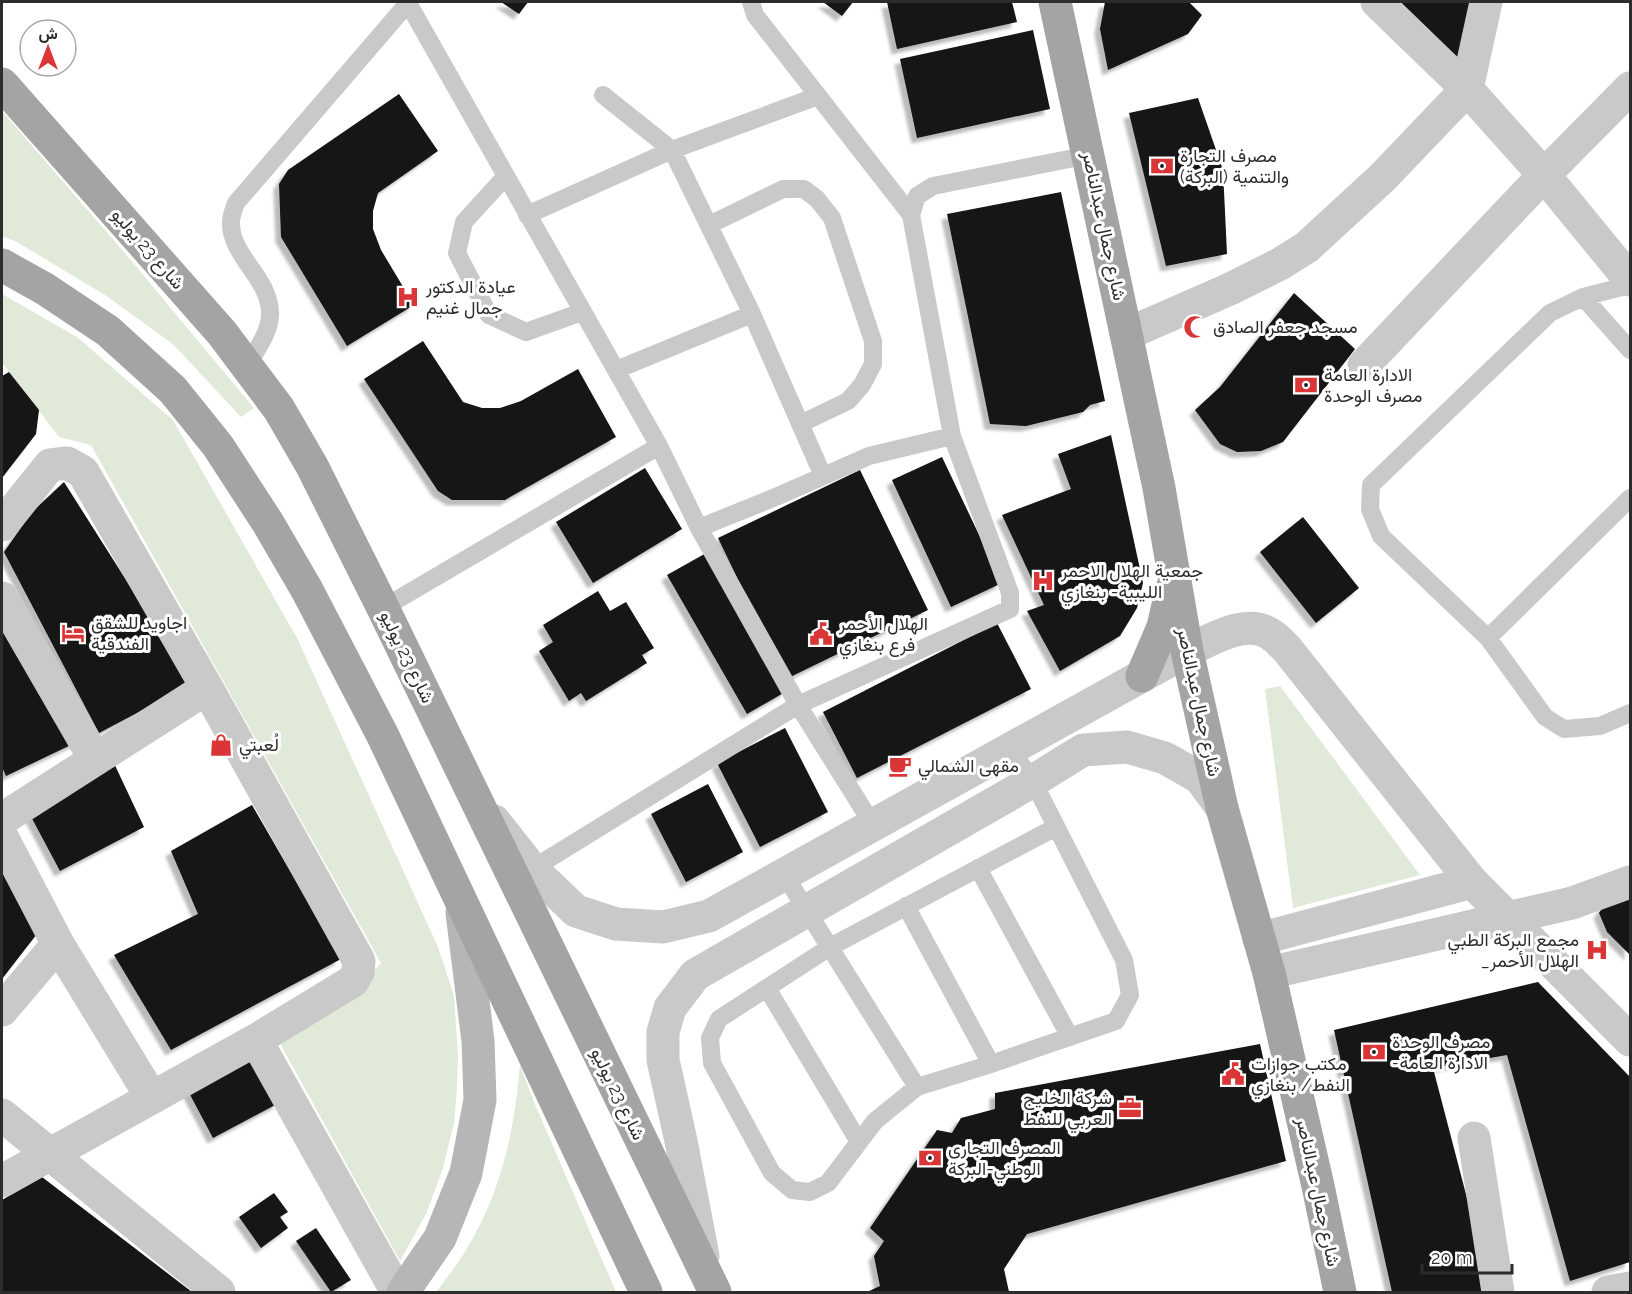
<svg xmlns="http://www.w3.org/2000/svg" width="1632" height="1294" viewBox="0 0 1632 1294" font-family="Raleway,Vazirmatn,sans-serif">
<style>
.green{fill:#e1e9d9}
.building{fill:#131313;filter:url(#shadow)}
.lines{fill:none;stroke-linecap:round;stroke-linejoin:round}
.service{stroke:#c9c9c9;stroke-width:18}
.minor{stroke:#c9c9c9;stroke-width:33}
.tertiary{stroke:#c9c9c9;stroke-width:33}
.secondary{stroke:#b6b6b6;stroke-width:33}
.primary{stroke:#a4a4a4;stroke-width:33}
.labels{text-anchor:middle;stroke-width:6;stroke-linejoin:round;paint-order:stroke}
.poi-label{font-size:18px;fill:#2c2c2c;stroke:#fff;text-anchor:start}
.street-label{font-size:18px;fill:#2c2c2c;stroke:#fff}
</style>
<defs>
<filter id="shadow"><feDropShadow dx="-5.5" dy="5.5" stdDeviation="1.5" flood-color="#0004"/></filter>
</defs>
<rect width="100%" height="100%" fill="#fff"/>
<path class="green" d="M2,111L129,258L254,408L241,417L173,344L105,295L17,242L2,236Z
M2,294L77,337L173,420L297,638L438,947L454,996L458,1055L457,1089L454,1123L443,1168L426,1214L400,1261L277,1038L348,998L381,963L91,445L59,437L2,363Z
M1280,686L1420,875L1293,908L1265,689Z
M520,1065L534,1102L616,1292H436C449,1275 463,1257 473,1238C503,1184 515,1126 520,1065Z"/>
<path class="building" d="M501,2H528L519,14Z
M823,2H853L842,16Z
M887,2H1012L1017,22L897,49Z
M1105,2H1189L1202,15L1188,34L1108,70L1100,29Z
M1400,2H1474L1460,60Z
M1033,30L1050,109L917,138L900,59Z
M399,94L438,151L378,193L373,211V229L381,250L414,305L347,346L281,237L279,184L288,170Z
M1198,98L1223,170L1227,254L1166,266L1129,113Z
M1061,192L1105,401L1090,405L1083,412L1026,426L990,424L947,214Z
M1294,293L1355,349L1283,442L1261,451L1237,452L1220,444L1195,410L1220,387Z
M423,341L463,402L482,408H500L521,401L578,369L616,437L505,500H452L438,491L364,379Z
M9,372L39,410L36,434L2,478V376Z
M1111,435L1143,583L1137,608L1120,636L1060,671L1027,611L1044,605L1002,515L1071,489L1058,454Z
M942,457L1002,583L951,607L892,480Z
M645,468L682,529L593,583L556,522Z
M860,470L928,610L786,679L718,538Z
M64,482L192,684L99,733L4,552L32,512Z
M1303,517L1359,588L1316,623L1260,552Z
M708,552L787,691L747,714L667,575Z
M598,591L610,611L626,602L654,648L642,655L647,663L586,701L581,693L569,701L539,651L553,642L543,625Z
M2,616L77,742L6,776L2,767Z
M997,623L1031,689L857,778L823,712Z
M785,728L828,812L760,847L717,763Z
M112,759L144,827L60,871L28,811Z
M708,784L743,852L686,882L651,814Z
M252,805L341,959L171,1050L114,955L198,914L171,851Z
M2,869L40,930L2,979Z
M1630,888V955L1607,932L1599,913L1611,896Z
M1538,982L1630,1077V1262L1570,1281L1507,1055L1433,1068L1491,1290L1482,1292H1392L1334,1030Z
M1260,1044L1286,1161L1027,1234L1004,1269L1009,1292H867L880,1286L874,1256L884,1241L870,1228L937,1130L952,1133L961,1118L995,1109V1093Z
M254,1055L279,1103L213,1138L187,1089Z
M42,1177L192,1292H2V1200Z
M274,1193L288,1212L280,1217L288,1228L261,1248L239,1217Z
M316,1228L351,1280L331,1292L296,1241Z"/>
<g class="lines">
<path class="service" d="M751,2L755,15L911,215
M408,3L659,446L699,528L798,705L873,825
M603,95L672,150L752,314L823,476
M505,177L464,222L457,253L489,315L526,332L582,312
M527,215L672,150L818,96
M709,225L783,189H804L817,199L832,218L873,341V364L862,385L848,401L800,424
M1630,285L1583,297L1550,313L1371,485L1370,509L1381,536L1488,638L1545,717L1564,729L1600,726L1630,713
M1583,297L1630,350
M247,367C255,351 269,334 270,316C272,279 230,257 231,222C231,216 234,209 236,203L409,2
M616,370L752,314
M699,528L778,496L869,456L952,436
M383,608L659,446
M1488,638L1630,498
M1010,749L1033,781L1124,960L1130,995L1116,1021L985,1066L917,1087L875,1121L828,1183L810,1192L792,1190L772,1173L712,1063L710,1038L719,1019L830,947L1056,827
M978,868L1070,1037
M532,869L798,705L1010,609V593L952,436L911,215L917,196L933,186L1089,155
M784,874L917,1087
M906,906L991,1064
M767,988L859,1142"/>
<path class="minor" d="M1377,2L1467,89L1544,175L1630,280
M1127,334L1230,289L1280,264L1307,247L1383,177L1467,89L1486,2
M1364,365L1544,175L1630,88
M2,525L50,465L67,463L83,472L207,688L359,961L358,972L353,981L256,1040L2,1181
M2,598L95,759
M2,819L207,688
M494,821L532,869L576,911L616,924L663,927L709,916L1187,651
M2,837L58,944L152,1098
M1259,939L1472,882
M1269,973L1572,903L1630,882
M2,1010L58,944
M256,1040L397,1292
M2,1115L219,1292
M1474,1138L1498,1292
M703,1256L681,1141L663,1060V1032L670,1008L695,975L1033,781L1083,750L1127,747L1165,758L1200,778L1222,808
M1608,1292L1630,1288"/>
<path class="tertiary" d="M1187,651C1211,640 1248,616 1273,636C1278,639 1282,645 1287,649L1472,882L1630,1040"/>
<path class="secondary" d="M403,1292L440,1238L466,1173L480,1100L478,1041L462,913"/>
<path class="primary" d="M1055,2L1159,488L1187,651L1222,808L1269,973L1318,1186L1340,1292
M2,84L222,333L279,409L312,466L383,608L715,1292
M2,265L45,289L108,331L173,390L218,446L268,523L307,590L383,736L646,1292
M1142,676L1163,627L1172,588"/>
</g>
<defs>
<g id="bank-bare" transform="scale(1.8)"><path d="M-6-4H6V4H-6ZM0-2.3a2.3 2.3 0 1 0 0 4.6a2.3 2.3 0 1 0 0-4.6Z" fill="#da3637" stroke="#fff" stroke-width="2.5" paint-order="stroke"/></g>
<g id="hospital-bare" transform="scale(1.8)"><path d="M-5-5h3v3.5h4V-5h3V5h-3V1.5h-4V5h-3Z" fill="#da3637" stroke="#fff" stroke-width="2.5" paint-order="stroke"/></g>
<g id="mosque-bare" transform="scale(1.8)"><path d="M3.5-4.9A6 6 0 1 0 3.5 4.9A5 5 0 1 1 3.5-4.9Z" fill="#da3637" stroke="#fff" stroke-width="2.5" paint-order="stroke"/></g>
<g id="hotel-bare" transform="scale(1.8)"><path d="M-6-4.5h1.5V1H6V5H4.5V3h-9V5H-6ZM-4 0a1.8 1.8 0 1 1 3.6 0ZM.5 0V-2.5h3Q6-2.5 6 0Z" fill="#da3637" stroke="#fff" stroke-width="2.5" paint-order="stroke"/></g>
<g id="civic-bare" transform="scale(1.8)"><path d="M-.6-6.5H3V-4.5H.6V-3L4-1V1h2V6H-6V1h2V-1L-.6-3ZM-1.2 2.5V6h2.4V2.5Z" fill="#da3637" stroke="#fff" stroke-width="2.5" paint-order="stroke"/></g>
<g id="shop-bare" transform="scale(1.8)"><path d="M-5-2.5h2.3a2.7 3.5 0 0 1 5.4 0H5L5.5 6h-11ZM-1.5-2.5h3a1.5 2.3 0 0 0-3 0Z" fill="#da3637" stroke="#fff" stroke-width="2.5" paint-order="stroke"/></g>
<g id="cafe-bare" transform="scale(1.8)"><path d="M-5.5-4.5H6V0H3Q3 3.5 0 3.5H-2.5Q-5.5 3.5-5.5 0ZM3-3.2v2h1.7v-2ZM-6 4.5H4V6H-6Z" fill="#da3637" stroke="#fff" stroke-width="2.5" paint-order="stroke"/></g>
<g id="office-bare" transform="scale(1.8)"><path d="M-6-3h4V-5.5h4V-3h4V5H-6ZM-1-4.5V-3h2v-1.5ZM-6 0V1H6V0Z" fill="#da3637" stroke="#fff" stroke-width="2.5" paint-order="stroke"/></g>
</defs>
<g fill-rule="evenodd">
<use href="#bank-bare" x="1162" y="166"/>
<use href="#hospital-bare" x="408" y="297"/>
<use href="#mosque-bare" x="1195" y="327"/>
<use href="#bank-bare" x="1306" y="385"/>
<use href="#hospital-bare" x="1043" y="581"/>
<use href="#hotel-bare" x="73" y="633"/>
<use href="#civic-bare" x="821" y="634"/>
<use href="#shop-bare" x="221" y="745"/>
<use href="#cafe-bare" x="900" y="766"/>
<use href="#hospital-bare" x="1597" y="950"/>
<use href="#bank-bare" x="1374" y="1052"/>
<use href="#civic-bare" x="1233" y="1074"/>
<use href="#office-bare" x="1130" y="1108"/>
<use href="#bank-bare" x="930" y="1158"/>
</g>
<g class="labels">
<g class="poi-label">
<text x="1180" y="162">مصرف التجارة<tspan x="1180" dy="21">والتنمية (البركة)</tspan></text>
<text x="426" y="293">عيادة الدكتور<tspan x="426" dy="21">جمال غنيم</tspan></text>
<text x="1213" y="333">مسجد جعفر الصادق</text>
<text x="1324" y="381">الادارة العامة<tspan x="1324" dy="21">مصرف الوحدة</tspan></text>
<text x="1061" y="577">جمعية الهلال الاحمر<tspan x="1061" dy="21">الليبية- بنغازي</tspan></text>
<text x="91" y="629">اجاويد للشقق<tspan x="91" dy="21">الفندقية</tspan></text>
<text x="839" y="630">الهلال الأحمر<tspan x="839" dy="21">فرع بنغازي</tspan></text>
<text x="239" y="751">لُعبتي</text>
<text x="918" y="772">مقهى الشمالي</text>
<text x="1579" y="946" text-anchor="end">مجمع البركة الطبي<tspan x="1579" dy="21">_الهلال الأحمر</tspan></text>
<text x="1392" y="1048">مصرف الوحدة<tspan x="1392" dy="21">-الادارة العامة</tspan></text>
<text x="1251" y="1070">مكتب جوازات<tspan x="1251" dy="21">النفط/ بنغازي</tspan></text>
<text x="1112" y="1104" text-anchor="end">شركة الخليج<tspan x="1112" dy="21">العربي للنفط</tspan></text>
<text x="948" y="1154">المصرف التجاري<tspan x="948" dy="21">الوطني-البركة</tspan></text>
</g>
<g class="street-label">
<text transform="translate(1104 226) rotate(78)" y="6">شارع جمال عبدالناصر</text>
<text transform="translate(148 249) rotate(49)" y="6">شارع 23 يوليو</text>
<text transform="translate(407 657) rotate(64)" y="6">شارع 23 يوليو</text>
<text transform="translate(1199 702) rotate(78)" y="6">شارع جمال عبدالناصر</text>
<text transform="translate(618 1094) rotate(64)" y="6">شارع 23 يوليو</text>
<text transform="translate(1318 1192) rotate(78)" y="6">شارع جمال عبدالناصر</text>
</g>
</g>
<rect width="1632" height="1294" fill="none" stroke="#2c2c2c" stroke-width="6"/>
<g transform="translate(48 48)"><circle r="28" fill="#ffffff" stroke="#ababab" stroke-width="1.5"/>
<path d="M0-4.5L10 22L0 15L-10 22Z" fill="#da3637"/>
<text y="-9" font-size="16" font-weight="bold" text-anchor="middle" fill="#2c2c2c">ش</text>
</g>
<path d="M1422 1264v9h90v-9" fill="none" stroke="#2c2c2c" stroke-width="3"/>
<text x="1431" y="1264" font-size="18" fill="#2c2c2c" stroke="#ffffff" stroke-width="4.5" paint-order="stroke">20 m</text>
</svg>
